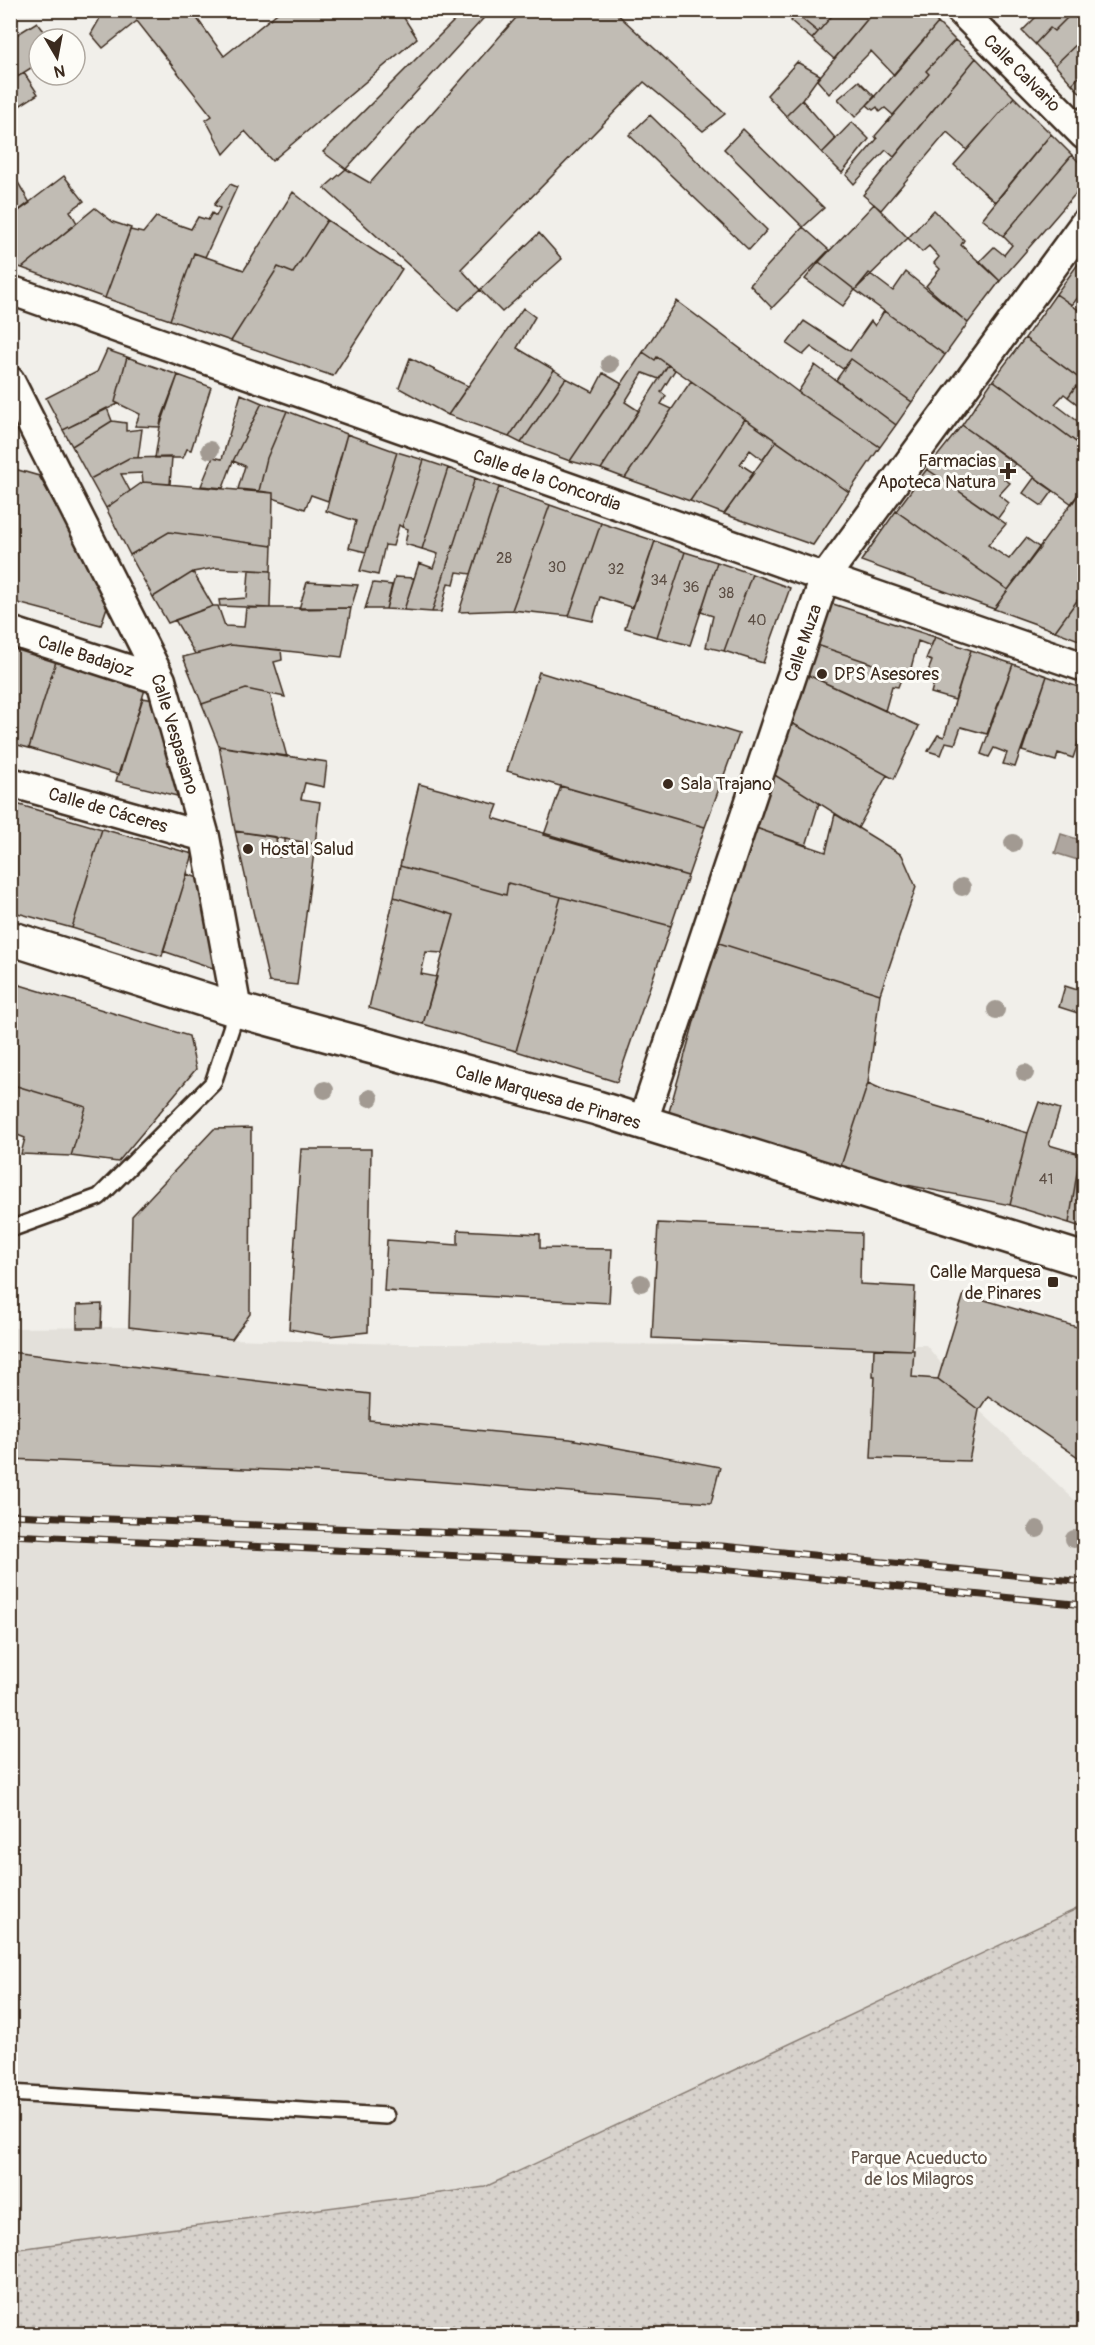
<svg xmlns="http://www.w3.org/2000/svg" width="1095" height="2345" viewBox="0 0 1095 2345" font-family="Pangolin,sans-serif">
<style>
.built{fill:#e3e0da}
.park{fill:url(#park-dots);stroke:#897e75;stroke-width:1.5}
.water{fill:#aea69f;stroke:#80746b;stroke-width:1.5}
.building{fill:#c1bcb4;stroke:#3b2a1e;stroke-width:1.5}
.lines{fill:none;stroke-linecap:round;stroke-linejoin:round}
.service-casing{stroke:#3b2a1e;stroke-width:20}
.minor-casing{stroke:#3b2a1e;stroke-width:33}
.primary-casing{stroke:#3b2a1e;stroke-width:38}
.service{stroke:#fdfcf7;stroke-width:15}
.minor{stroke:#fdfcf7;stroke-width:28}
.primary{stroke:#fdfcf7;stroke-width:33}
.rail-casing{stroke:#3b2a1e;stroke-width:7}
.rail{stroke:#fdfcf7;stroke-width:4.5;stroke-dasharray:14;stroke-linecap:butt}
.tree{fill:#a29a92}
.poi-dot{fill:#3b2a1e;stroke:#fdfcf7;stroke-width:2}
.labels{text-anchor:middle;stroke-width:6;stroke-linejoin:round;paint-order:stroke}
.number-label{font-size:15px;fill:#5c4e44}
.street-label{font-size:18px;fill:#3b2a1e;stroke:#fdfcf7}
.poi-label{font-size:18px;fill:#3b2a1e;stroke:#fdfcf7;text-anchor:start}
.park-label{font-size:18px;fill:#62544a;stroke:#fdfcf7}
</style>
<defs>
<pattern id="park-dots" width="8" height="8" patternUnits="userSpaceOnUse" patternTransform="scale(1.5)"><rect width="8" height="8" fill="#d7d2cc"/><path d="M2 2h.1M6 6h.1" fill="none" stroke="#b9b4af" stroke-width="1.8" stroke-linecap="round"/></pattern>
</defs>
<rect width="100%" height="100%" fill="#f1efea"/>
<filter id="ink" filterUnits="userSpaceOnUse"><feTurbulence type="fractalNoise" baseFrequency=".0167" numOctaves="2"/><feDisplacementMap in="SourceGraphic" scale="12" xChannelSelector="R" yChannelSelector="G"/><feConvolveMatrix kernelMatrix="1 2 1 2 8 2 1 2 1" color-interpolation-filters="sRGB"/></filter>
<g filter="url(#ink)">
<path class="built" d="M129,1327L232,1339L398,1344L926,1345L979,1410L1084,1509L1083,1906L485,2187L11,2250L10,1328Z"/>
<path class="park" d="M1084,1897V2334H11V2250L485,2187L1083,1906Z"/>
<path class="water" d="M1061,834L1084,841V862L1055,853Z"/>
<path class="building" d="M191,10L224,56L281,10H399L417,38L272,161L245,131L224,154L206,120L212,116L137,21L103,48L91,34L99,20L100,10Z
M465,10H491L346,169L323,152Z
M523,10H613L725,114L703,131L644,82L461,269L480,290L458,310L324,188L346,169L370,183Z
M799,10H837L818,32L796,14Z
M837,10H875L834,59L812,39Z
M875,10H925L938,23L894,75L871,51L829,94L817,80Z
M1043,10H1075L1054,31L1050,28L1035,44L1022,31Z
M1075,10H1084V37L1055,65L1035,44L1050,28L1054,31Z
M796,14L818,32L812,39L791,21Z
M37,22L50,39H39V63L10,81V60L14,57L10,53V39Z
M938,23L955,40L926,71L929,74L893,115L885,108L880,112L877,107L873,110L867,105Z
M1084,37V72L1072,84L1055,65Z
M955,40L976,58L894,157L886,150L854,184L846,175L877,139L875,136L929,74L926,71Z
M976,58L1014,97L967,150L947,132L881,210L863,195Z
M797,62L820,75L802,100L786,116L767,95Z
M1084,72V97L1072,84Z
M24,73L38,94L10,112V81Z
M859,81L875,97L855,117L838,99Z
M1014,97L1051,134L995,202L954,165Z
M802,100L836,139L822,153L786,116Z
M650,115L767,230L749,250L629,135Z
M852,122L869,139L842,173L822,153Z
M743,129L824,208L803,227L724,149Z
M1051,134L1072,155L1003,236L982,219Z
M1072,155L1084,167V184L1000,281L980,261L994,247L1004,255L1012,245L1003,236Z
M13,174L30,203L10,217V175Z
M64,176L84,201L70,211L77,223L22,268L10,264V217Z
M230,184L237,187L205,257L194,253L170,320L105,298L130,230L143,233L156,217L191,229L198,217L208,220L212,213L216,216L220,208L214,205Z
M293,192L327,220L293,273L278,267L231,341L170,320L194,253L244,270Z
M874,204L908,238L855,290L819,262Z
M95,208L113,222L131,228L105,298L22,268Z
M934,210L964,240L961,245L1000,281L968,323L926,286L940,269L934,263L939,257L929,246L922,252L908,238Z
M327,220L402,269L333,376L231,341L278,267L293,273Z
M803,227L829,250L772,308L750,285Z
M539,233L562,259L502,312L480,290Z
M1084,256V290L1072,305L1056,294Z
M819,262L855,290L843,306L805,279Z
M906,272L968,323L945,355L855,290L869,273L893,291Z
M1056,294L1084,314V382L1025,338Z
M677,301L798,392L880,447L849,492L657,357L655,360L643,352Z
M523,308L535,317L517,348L554,370L509,437L448,415Z
M884,311L945,355L912,402L851,359L843,369L811,347L803,355L787,344L804,321L850,351L871,321L875,326Z
M1025,338L1084,382V394L1076,386L1068,397L1064,394L1055,404L1084,426V432L1076,442L993,380Z
M107,350L127,357L115,402L118,404L63,430L46,398L97,372Z
M643,352L655,360L657,357L668,365L659,379L643,373L625,402L639,411L601,469L570,461Z
M127,357L178,375L160,427L135,426L140,414L115,402Z
M410,358L468,386L448,415L399,388Z
M851,359L912,402L896,425L836,380Z
M668,365L675,370L661,392L666,396L661,404L672,409L625,478L601,469Z
M815,365L896,425L880,447L798,392Z
M554,370L566,378L521,443L509,437Z
M603,373L622,384L570,461L521,443L566,378L593,392Z
M178,375L211,387L191,450L187,449L183,458H155L161,420Z
M993,380L1084,448V486L1072,504L962,425Z
M691,381L745,419L690,501L625,478Z
M1076,386L1084,394V409L1068,397Z
M241,394L262,403L233,461L223,488L201,486L213,457L222,459Z
M262,403L287,411L267,458L259,491L238,489L245,466L233,461Z
M107,408L112,421L72,446L63,430Z
M287,411L347,434L328,501L311,495L305,509L273,498V493L259,491L267,458Z
M745,419L776,441L763,460L750,450L740,464L754,473L724,514L690,501Z
M112,421L126,423V431L142,429L138,458H129L90,479L72,446Z
M962,425L1015,464L1004,479L1010,483L999,495L1009,503L998,518L927,469Z
M347,434L397,452L366,552L349,548L356,521L326,511Z
M776,441L849,492L813,545L724,514Z
M397,452L424,460L402,527L399,525L393,546L385,545L378,575L360,571Z
M172,457L170,484L143,482L142,473L121,474L130,491L106,508L90,479L129,458Z
M424,460L448,468L422,549L405,544L408,529L402,527Z
M11,468L39,476L109,601L101,625L10,601Z
M448,468L475,478L432,612L404,610L419,563L433,568L438,554L422,549Z
M927,469L1006,524L988,545L1009,559L1026,538L1040,548L1008,590L896,511Z
M475,478L499,487L471,574L457,572L454,584L448,583L441,612H432Z
M1034,478L1053,491L1042,506L1023,493Z
M143,482L273,493L272,546L169,532L130,555L106,508Z
M1084,486V591L1055,631L994,609Z
M499,487L550,505L512,610L459,612Z
M550,505L601,523L569,616L512,610Z
M896,511L1008,590L994,609L861,561Z
M601,523L655,541L633,608L600,597L593,621L569,616Z
M169,532L272,546L271,571L215,568L193,572L153,597L130,555Z
M655,541L685,552L657,637L625,628Z
M685,552L717,562L690,645L657,637Z
M717,562L752,574L724,651L706,647L713,616L701,612Z
M249,570L271,571L270,608L220,606L219,600L247,598Z
M193,572L213,606L168,623L153,597Z
M752,574L790,588L763,663L724,651Z
M395,577L414,578L404,610L386,609Z
M307,582L358,585L351,608L299,609Z
M373,583L392,585L386,609H365Z
M1084,591V642L1055,631Z
M830,603L935,637L931,646L918,641L909,676L903,674L817,645Z
M213,606H218L225,626L244,627L246,608H351L342,657L231,645L195,654L175,620Z
M935,637L971,650L955,700L931,693L934,682L925,679L932,661L926,659Z
M10,645L57,658L29,748L10,743Z
M231,645L281,650L282,660L274,662L285,697L246,689L202,704L183,657Z
M817,645L903,674L898,687L892,686L885,711L806,674Z
M971,650L1013,664L987,734L961,727L955,744L946,742L941,755L928,751L938,735L944,737Z
M57,658L146,686L119,775L29,748Z
M1013,664L1047,676L1015,767L1003,764L1007,753L994,748L989,757L981,754Z
M539,672L739,734L705,827L507,771Z
M806,674L919,726L894,779L788,721Z
M1047,676L1084,689V726L1073,758L1058,753L1056,761L1022,751Z
M246,689L270,694L287,757L219,746L202,704Z
M143,698L159,701L177,796L116,781Z
M788,721L887,775L858,828L770,772Z
M219,746L327,762L324,787L305,783L301,799L320,802L315,844L235,831Z
M770,772L819,803L806,846L753,827Z
M419,784L498,805L493,818L688,876L671,926L508,883L506,895L400,866Z
M561,786L705,827L688,876L544,835Z
M13,803L102,829L72,928L10,911V811Z
M835,814L902,855L916,887L880,994L716,942L753,827L826,852Z
M102,829L193,854L162,956L72,928Z
M235,831L276,837L278,857H285V839L315,844L297,985L269,982Z
M400,866L506,895L508,883L561,897L516,1051L423,1024L454,915L394,897Z
M187,874L198,878L216,958L213,968L163,951Z
M394,897L454,915L443,953L426,952L421,974L437,977L423,1024L369,1008Z
M561,897L671,926L617,1082L516,1051Z
M716,942L880,994L868,1083L839,1172L666,1123Z
M10,982L189,1036L196,1069L118,1162L71,1156L86,1107L10,1084Z
M1065,986L1084,992V1015L1059,1007Z
M868,1083L888,1092L1028,1133L1010,1205L839,1172Z
M10,1084L86,1107L71,1156L21,1154L25,1138L10,1132Z
M1039,1102L1060,1109L1049,1145L1080,1154L1069,1223L1010,1205L1028,1133Z
M251,1128L250,1314L232,1339L129,1327L132,1216L214,1129Z
M1084,1139V1228L1069,1223L1080,1154Z
M301,1149H371L368,1332L329,1336L289,1329Z
M658,1223L861,1233L860,1284L915,1287L912,1350L652,1338Z
M458,1230L540,1234V1248L612,1249L609,1303L384,1291L387,1240L458,1245Z
M964,1294L1084,1329V1461L988,1396L979,1410L938,1379Z
M102,1304L101,1328H77V1305Z
M874,1349L914,1350L912,1377L938,1379L979,1410L969,1461L871,1458L875,1376H873Z
M10,1352L370,1394L369,1420L570,1439L720,1467L711,1503L317,1472L10,1459Z"/>
<g class="lines">
<g class="service-casing">
<path id="service" d="M13,1228L99,1197L213,1083L237,1010
M10,2093L386,2116"/>
</g>
<g class="minor-casing">
<path id="minor" d="M960,10L1084,135
M10,290L794,567L1084,667
M10,381L161,680L205,837L237,1010
M10,631L161,680
M10,782L205,837
M642,1124L825,577L1084,224"/>
</g>
<g class="primary-casing">
<path id="primary" d="M10,938L237,1010L597,1108L1084,1260"/>
</g>
<use href="#service" class="service"/>
<use href="#minor" class="minor"/>
<use href="#primary" class="primary"/>
<g class="rail-casing">
<path id="rail" d="M10,1515L529,1536L722,1546L1084,1582
M10,1535L699,1567L1084,1605"/>
</g>
<use href="#rail" class="rail"/>
</g>
<g class="tree">
<circle cx="610" cy="364" r="9"/>
<circle cx="210" cy="450" r="9"/>
<circle cx="1013" cy="843" r="9"/>
<circle cx="962" cy="887" r="9"/>
<circle cx="996" cy="1010" r="9"/>
<circle cx="1025" cy="1073" r="9"/>
<circle cx="325" cy="1090" r="9"/>
<circle cx="370" cy="1098" r="9"/>
<circle cx="641" cy="1283" r="9"/>
<circle cx="1037" cy="1529" r="9"/>
<circle cx="1074" cy="1539" r="9"/>
</g>
</g>
<g class="poi-dot">
<path d="M1005 462h6v6h6v6h-6v6h-6v-6h-6v-6h6z"/>
<circle cx="822" cy="674" r="6"/>
<circle cx="668" cy="784" r="6"/>
<circle cx="248" cy="849" r="6"/>
<rect x="1047" y="1276" width="12" height="12" rx="3"/>
</g>
<g class="labels">
<g class="number-label">
<text x="504" y="563">28</text>
<text x="557" y="572">30</text>
<text x="616" y="574">32</text>
<text x="659" y="585">34</text>
<text x="691" y="592">36</text>
<text x="726" y="598">38</text>
<text x="757" y="625">40</text>
<text x="1046" y="1184">41</text>
</g>
<g class="street-label">
<text transform="translate(1022 73) rotate(45)" y="6">Calle Calvario</text>
<text transform="translate(547 480) rotate(19)" y="6">Calle de la Concordia</text>
<text transform="translate(803 643) rotate(-71)" y="6">Calle Muza</text>
<text transform="translate(86 656) rotate(18)" y="6">Calle Badajoz</text>
<text transform="translate(175 734) rotate(73)" y="6">Calle Vespasiano</text>
<text transform="translate(108 810) rotate(16)" y="6">Calle de Cáceres</text>
<text transform="translate(548 1097) rotate(16)" y="6">Calle Marquesa de Pinares</text>
</g>
<g class="poi-label">
<text x="996" y="467" text-anchor="end">Farmacias<tspan x="996" dy="21">Apoteca Natura</tspan></text>
<text x="834" y="680">DPS Asesores</text>
<text x="680" y="790">Sala Trajano</text>
<text x="260" y="855">Hostal Salud</text>
<text x="1041" y="1278" text-anchor="end">Calle Marquesa<tspan x="1041" dy="21">de Pinares</tspan></text>
</g>
<g class="park-label">
<text x="919" y="2164">Parque Acueducto<tspan x="919" dy="21">de los Milagros</tspan></text>
</g>
</g>
<rect width="1095" height="2345" fill="none" stroke="#fdfcf7" stroke-width="36"/>
<rect x="18" y="18" width="1059" height="2309" fill="none" stroke="#3b2a1e" stroke-width="2" filter="url(#ink)"/>
<g transform="translate(57 57) rotate(170)"><circle r="28" fill="#fdfcf7" stroke="#afa8a0" stroke-width="1.5"/>
<path d="M0-4.5L10 22L0 15L-10 22Z" fill="#3b2a1e"/>
<text y="-9" font-size="16" font-weight="bold" text-anchor="middle" fill="#3b2a1e">N</text>
</g>
</svg>
